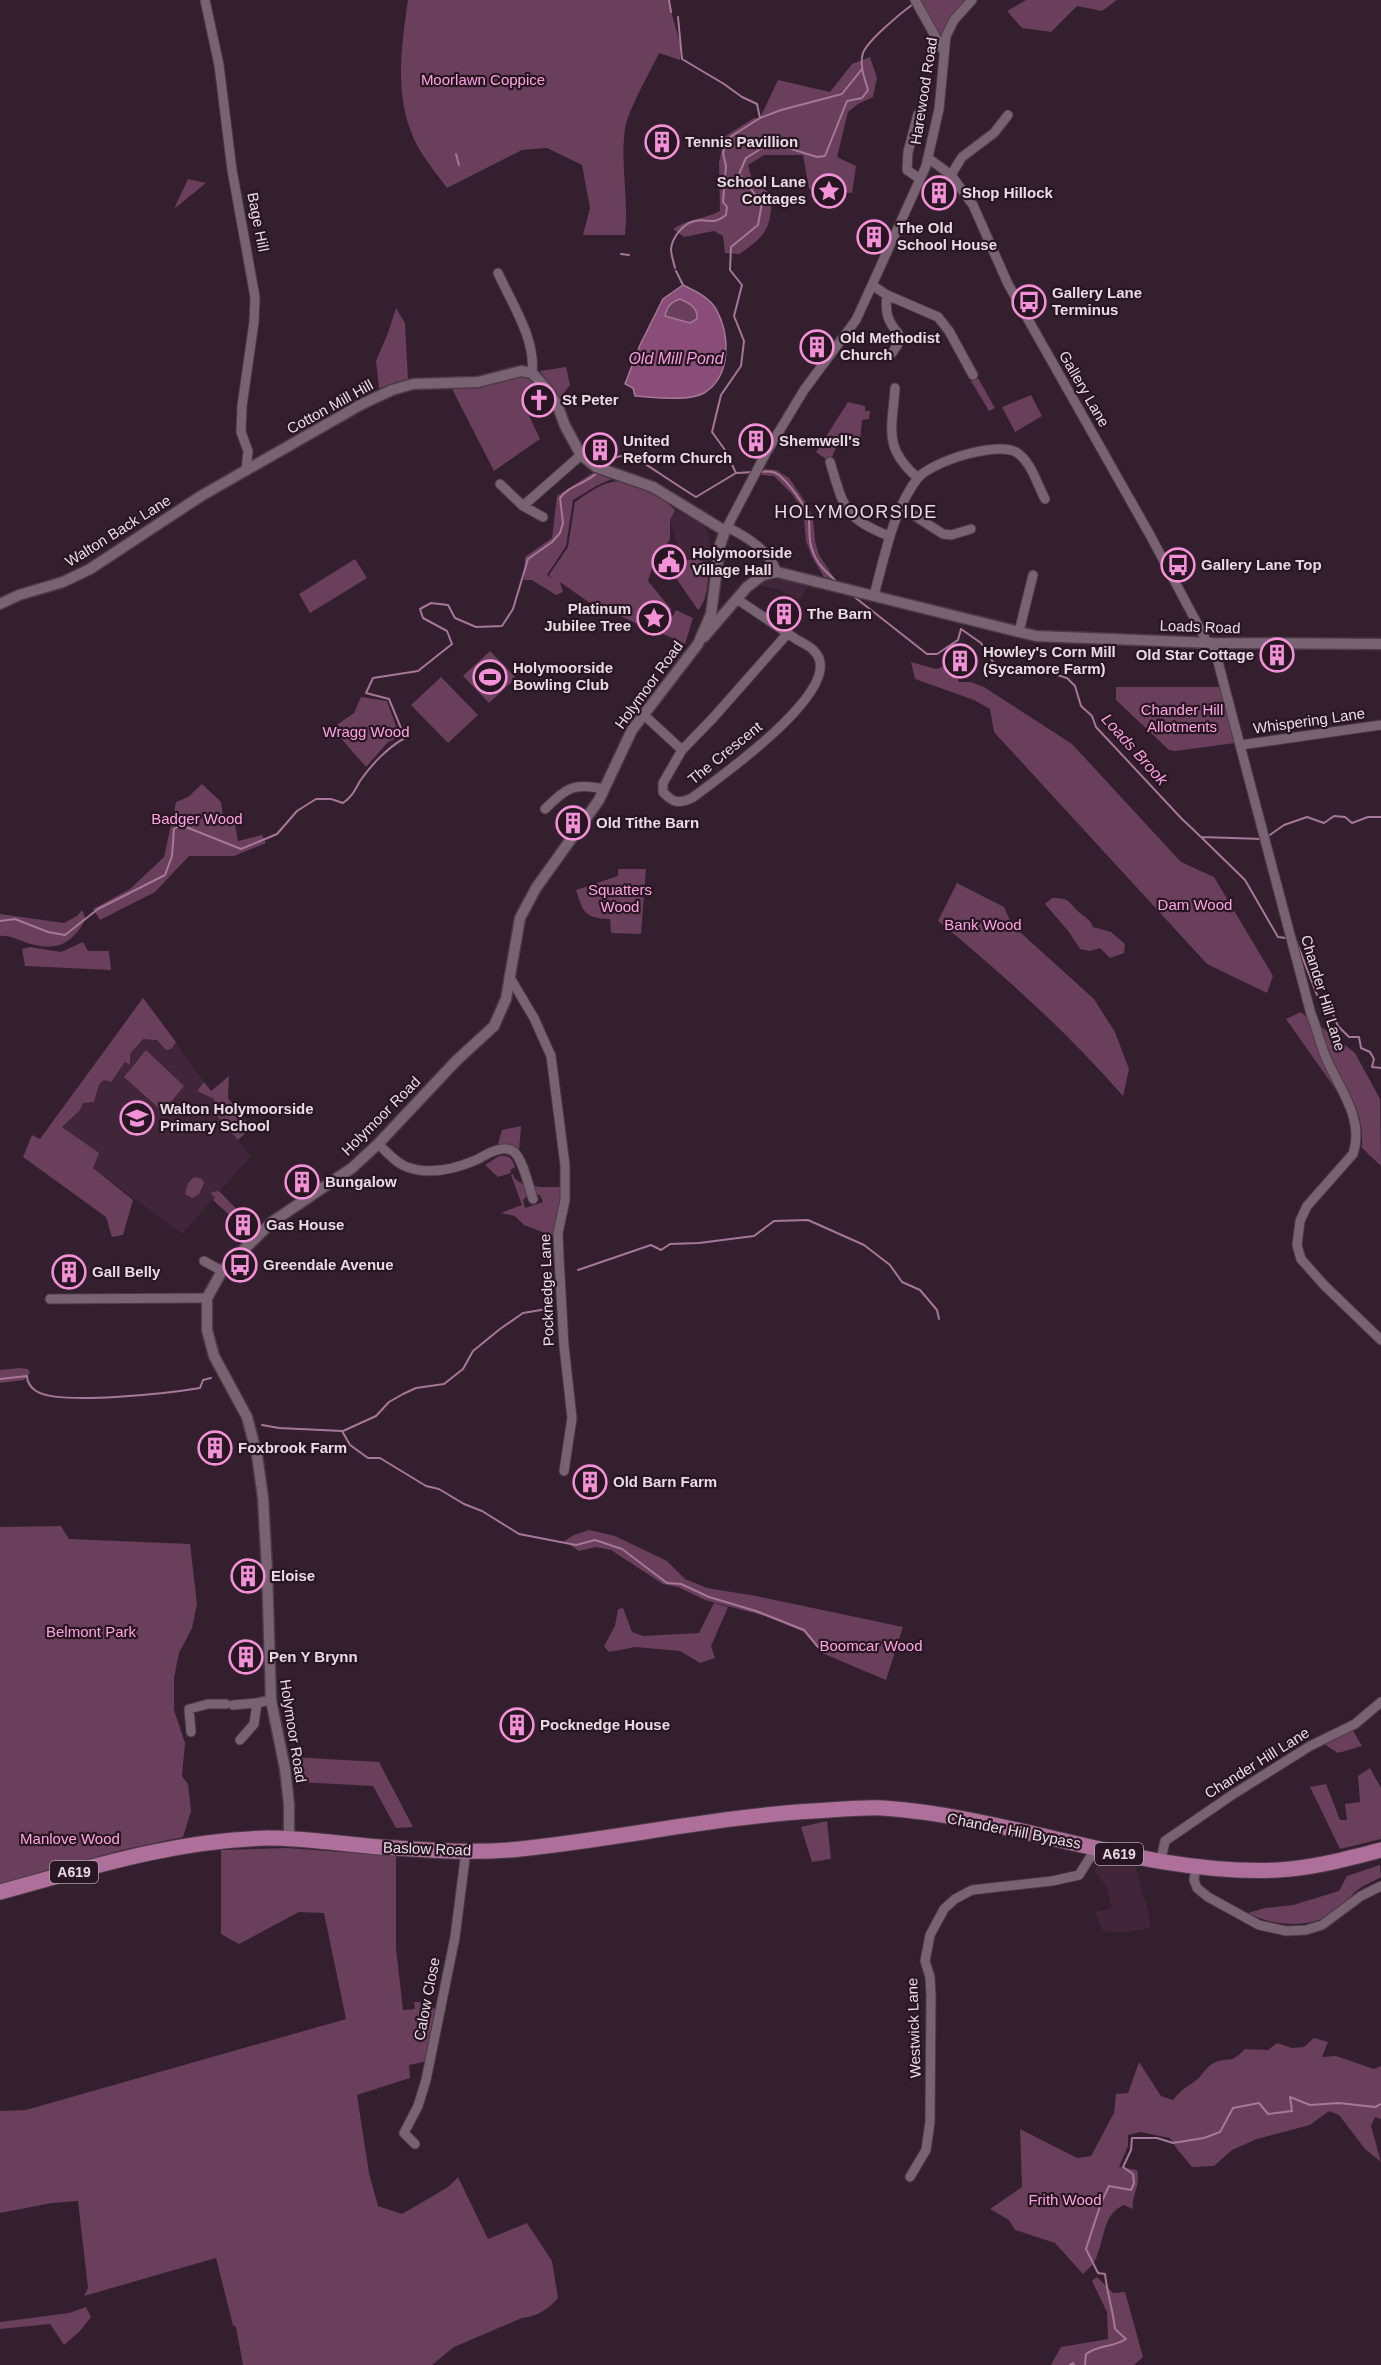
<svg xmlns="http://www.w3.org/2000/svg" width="1381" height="2365" viewBox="0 0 1381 2365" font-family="Arial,sans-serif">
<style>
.built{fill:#402638}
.green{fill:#693f5c}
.water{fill:#8a4c78;stroke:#a67798;stroke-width:1.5;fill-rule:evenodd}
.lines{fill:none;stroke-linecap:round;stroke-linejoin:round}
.stream{stroke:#a67798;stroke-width:2}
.minor-casing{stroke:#4c3b47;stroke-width:11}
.tertiary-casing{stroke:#4c3b47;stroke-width:13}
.trunk-casing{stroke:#4c3b47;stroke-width:17}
.minor{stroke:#796271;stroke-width:9}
.tertiary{stroke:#796271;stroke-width:10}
.trunk{stroke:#ae709a;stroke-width:15}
.labels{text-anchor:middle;stroke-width:4.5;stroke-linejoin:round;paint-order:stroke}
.shield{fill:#291623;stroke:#afa0aa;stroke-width:1.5}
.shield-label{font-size:14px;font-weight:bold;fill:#e9dbe4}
.park-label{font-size:15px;fill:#fea3e2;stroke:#291623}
.street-label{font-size:15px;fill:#e9dbe4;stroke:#291623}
.poi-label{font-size:15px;font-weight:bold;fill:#e9dbe4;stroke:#291623;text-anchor:start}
.water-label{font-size:16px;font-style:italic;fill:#f79ddc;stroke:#291623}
.quarter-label{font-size:18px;letter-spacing:1.5px;fill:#e9dbe4;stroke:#291623}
</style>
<rect width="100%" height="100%" fill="#331f2d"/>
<path class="built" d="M675,510L700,522L708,532L710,549L709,565L697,558L685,561L679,551L670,520Z
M769,578H785L809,585L799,600L778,589L761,586L760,582Z
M143,998L204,1082L197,1091L214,1099L216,1115L251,1156L182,1234L93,1168L53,1122Z
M1100,1859L1137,1865L1136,1869L1144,1900H1146L1151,1928L1123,1933L1103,1931L1095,1912L1112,1908L1106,1886L1094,1871Z"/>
<path class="green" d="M408,0H668L681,47L680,60L659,53C650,72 628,110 625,129C620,164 629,200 625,235H583L590,208L582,165L547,148L522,150L447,188C434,170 417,151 410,129C395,89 402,41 408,0Z
M920,0H966L952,14L942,40Z
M1026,0H1117L1102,11L1077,6L1051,32L1022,28L1007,11Z
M870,57L877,78L873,97L858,104L848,112L837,157L856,166L852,193L834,191L820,198L809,188L803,155H764L748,165L752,180L772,195C771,229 766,236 739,254L725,253L723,236L714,231L684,237L673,229C690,218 702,220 720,211L719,163L724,137L754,118H760L778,80L830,92L852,64Z
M188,179L206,183L174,209Z
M680,299C689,303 698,307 697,319L690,323L665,316C667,306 671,302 680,299Z
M396,308L405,323L408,380L379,388L376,361L388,333Z
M566,367L570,385L559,399L540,371Z
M518,375L531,376L539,384L530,389L532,394L523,403L540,439L494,471L451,387Z
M978,378L995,408L989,411L971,381Z
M1031,395L1042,416L1015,432L1002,407Z
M848,402L865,406V411H870L869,419L862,420L860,441L836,448L830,462L816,452Z
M764,469L776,470L789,478L808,506L813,518L815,541L819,555L835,579L824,577L812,557L806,541L803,510L792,494L774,476L761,475Z
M594,472L612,479L596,486L573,500L566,546L547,575L554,579L549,575L568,547L575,502C587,494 598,485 612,482C631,477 662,497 675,510L670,520V539L653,565L648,581L671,609L661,634L590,603L560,582L563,592L556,595L532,580H524L525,557L552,538L557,496Z
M697,558L709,565C708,578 708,601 698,610L676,578L685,561Z
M355,559L367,578L310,613L299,594Z
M676,610L693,618L685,644L663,634Z
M490,651L516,678L489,703L463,676Z
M911,662L936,669L945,666L956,674L959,682H971L984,687L1072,744L1181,862L1214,877L1273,976L1267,993L1207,964L994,732L990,709L974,700L915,679Z
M441,677L478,715L448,743L411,705Z
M1116,687H1221L1235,743L1175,751L1169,750L1116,700Z
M361,697L387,701L400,737L388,742L366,767L332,728L354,713Z
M202,784L221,802L223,817L235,825L238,841L262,835L266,843L234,856H189L155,892L100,920L93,909L130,889L164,857L176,802L188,797Z
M618,869H646L641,934L611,933L610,919C585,918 583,913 576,890L618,876Z
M957,883L1004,907L1012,925L1094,999L1115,1032L1129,1069L1123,1096C1067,1032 1004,975 938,921Z
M1052,898C1071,898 1068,902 1080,913C1086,918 1090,919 1093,927L1111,932L1125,944L1124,953L1110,958L1100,948L1090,951L1080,949L1069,932L1045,904Z
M82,910C86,916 85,922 81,927C66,948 52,950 27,943C18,940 10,935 0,936V914L64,923L77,916Z
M83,942L88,951H109L111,970L25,966L22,949L30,947L61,952Z
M143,998L176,1042L171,1049L166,1050L157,1040L143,1039L130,1054V1065L125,1062L111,1082L104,1080L99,1084L94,1102L83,1103L80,1110L62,1127L99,1153L93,1168L133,1200L123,1235L112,1237L106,1217L23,1157L32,1135L40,1139Z
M1301,1012L1313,1023L1349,1108L1286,1019Z
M1319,1025L1355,1053L1380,1099L1381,1166L1362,1148C1364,1105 1346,1092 1328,1057C1323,1048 1322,1035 1319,1025Z
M146,1050L184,1086L163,1112L124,1077Z
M229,1076L228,1098L251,1128L238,1140L216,1115L214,1099L197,1091L204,1082L211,1091Z
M521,1126L519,1151L498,1144L502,1130Z
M499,1156C509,1155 512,1158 515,1167L510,1170L511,1173L498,1177L485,1165Z
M513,1174L515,1179L524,1185L527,1196L523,1200L525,1208L543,1202L540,1195H536L532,1185L539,1187H562L553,1236L524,1225L515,1216L501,1213L522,1205L511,1175Z
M194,1177L202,1179L204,1183L199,1194L192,1198L185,1194L188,1183Z
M217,1191L220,1192L247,1220L252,1228L250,1234L213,1200L215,1197L210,1193Z
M20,1368L28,1369L30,1373L24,1380L0,1383V1370Z
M61,1526L69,1539L190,1544L197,1604L192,1628L179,1653L174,1678V1710L185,1743L182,1776L188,1784L191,1811L183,1837L122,1850L0,1884V1527Z
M589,1530L615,1536L667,1561L685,1579L707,1588L756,1596L903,1627L886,1680L822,1653L804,1632L765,1616L705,1600L678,1587L663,1584L611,1550L596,1547L579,1551L564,1541L574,1535Z
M714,1603L728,1607L711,1646L715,1658L700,1663L680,1651L635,1647L609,1652L604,1646L615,1626L618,1609L623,1608L632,1632L643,1636L699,1633Z
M1352,1729L1362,1746L1338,1753L1324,1744Z
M292,1757L379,1762L413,1827L396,1828L373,1786L298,1782Z
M1370,1768L1381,1788V1839L1340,1849L1310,1787L1326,1784L1340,1820H1347L1345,1804L1360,1802L1358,1776Z
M827,1821L831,1859L812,1862L801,1827Z
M287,1848L396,1856V1948L403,2010L415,2009L414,2002C425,2002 430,2004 437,2011L428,2061L409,2065L410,2078L357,2095L369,2173L378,2206L402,2214L448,2187L458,2177L488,2239L527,2223L552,2261L558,2298C547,2310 538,2316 522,2318L454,2347L432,2365H243L236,2327L233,2325L216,2258L84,2296L88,2288L78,2201L52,2203L0,2213V2111L26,2110L346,2019L324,1913L299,1912L239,1944L221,1934V1850Z
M1380,1865L1381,1877C1373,1882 1363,1885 1356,1891C1348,1898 1342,1908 1333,1913C1309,1929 1272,1926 1248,1913L1265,1908L1293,1905L1339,1891L1347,1876Z
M1314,2038L1328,2042L1322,2057L1336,2056L1374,2069L1381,2066V2119L1375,2117L1371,2126L1381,2162L1365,2149L1339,2115L1329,2111L1310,2125L1257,2139L1232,2150L1214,2166L1192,2167L1177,2149L1170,2138L1140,2132L1128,2135V2146L1119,2167L1137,2170C1141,2187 1131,2195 1133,2209L1124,2205C1101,2214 1105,2245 1093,2264C1091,2267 1086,2271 1083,2274L1055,2243L1015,2230L1009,2220L990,2209L1022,2187L1020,2129L1077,2158L1091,2156L1114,2113L1116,2094L1128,2093L1139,2062L1161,2096L1173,2100C1181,2090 1185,2088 1195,2081C1203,2076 1205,2066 1216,2062C1232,2056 1229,2065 1245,2049L1268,2050L1277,2043L1292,2048L1304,2047Z
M1097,2277L1113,2293L1125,2292L1143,2357L1134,2365H1051L1061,2347L1108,2339L1107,2312L1092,2281Z
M86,2307L91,2317L79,2332L64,2345L50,2324L0,2329V2322L69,2313Z"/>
<path class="water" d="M683,285C695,291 709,297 716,309C730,334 732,376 704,393C689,402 652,397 635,396L633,388L625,384L640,345L663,299ZM680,299C689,303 698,307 697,319L690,323L665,316C667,306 671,302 680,299Z"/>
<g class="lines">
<path class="stream" d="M669,0L671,12
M678,17L682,59L724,84L742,97L757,104L760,118
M456,154L459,165
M621,254L629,255
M675,268C674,263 671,255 671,249C672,238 683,223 695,221C709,218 712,226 726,215L727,207L723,202L726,166L723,153L727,139L760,118L781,110L842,94L862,69
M676,271L683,285
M604,466C624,445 640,461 659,473C671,481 683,489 696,497L736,473L725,450L712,432L721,395L741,366L744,341L734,316L742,285L730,270L731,247L758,225L762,203L739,174L746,158L762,148L785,147L817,157L825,156L847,101L862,98L868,90C865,79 859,66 863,53C868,40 901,13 913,4
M758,472C763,472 769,471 773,472C784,475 808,508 809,520C810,531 808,541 813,552C817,564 827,573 836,581
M737,473L753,472
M852,595L927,654H937L958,640L961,629L981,643L993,662L1000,667L1038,669L1067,678L1075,686L1081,706L1092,716L1096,727L1181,818L1201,837L1262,839
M1267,837L1284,825L1307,817L1324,823L1334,816L1345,817L1352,823L1368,817H1381
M1202,838L1245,880L1278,937L1286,938
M0,921L15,919L48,932L65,935L98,909L165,875L172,856L174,829L181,825L241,849L277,834L297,811L316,799H331L343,803C352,797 355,790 360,781C371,765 388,747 405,738L389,699L366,693L373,678L418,671L452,644L447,631L423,618L420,609L431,603L448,605L455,618L476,627L502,626L513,609L528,559L552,542L560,533L563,523L560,498C569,485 586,484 598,472
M1295,938L1317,995L1328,1003L1338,1026L1349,1037H1359L1361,1048L1370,1052L1374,1059L1372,1067L1381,1068
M578,1270L651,1245L661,1250L670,1244L699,1243L754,1236L774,1221L808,1220L864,1245L890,1265L902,1282L920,1290L937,1310L939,1319
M0,1379L27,1376C27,1382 31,1388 36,1391C59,1406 170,1393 200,1388L203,1380L211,1378
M262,1425L279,1428L342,1431L350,1445L368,1458H380L426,1486L439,1489L464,1504L482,1511L519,1534L576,1545L595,1540L622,1549L667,1583L681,1584L709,1597L756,1611L804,1630L818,1647
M343,1431L376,1416L389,1402L403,1394L416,1388L444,1384L463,1369L473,1351L500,1329L523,1313L547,1309
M1070,2365L1073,2363L1074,2365
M1085,2365L1086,2354C1100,2344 1112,2348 1126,2339L1115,2329C1113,2310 1107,2293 1105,2274L1098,2273L1086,2249L1101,2203L1109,2186L1131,2190L1134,2183L1133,2174L1123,2167L1131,2150L1132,2138H1157L1173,2143L1204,2138L1220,2132L1233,2108L1259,2103L1268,2114L1292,2111L1290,2097L1310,2105L1339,2103L1375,2107L1381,2104"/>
<g class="minor-casing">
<path id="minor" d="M205,0L219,65L232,170L255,297L254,322L242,406L241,432L248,451L246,471
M915,0L944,52
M918,114L908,152L907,170L920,179
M928,158L951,175L973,205L1008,284L1150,535L1207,642
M951,175L962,157L994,133L1008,115
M498,273C512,304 536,339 532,373
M872,285L887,295L938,317L949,331L973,375
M887,295C885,311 887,321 898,333V344L892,353
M895,388C892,430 883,448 918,478
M830,462C844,507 843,518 889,536
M500,484L523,506
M901,507L943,534L951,535L971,529
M543,517L523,506L581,455
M727,527C749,538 768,550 777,572
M725,531L766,453L804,390L856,320L872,285L926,166L939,109L946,36L954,20L972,0
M874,595C885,556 892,513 917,479C930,462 996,441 1016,452C1031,461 1037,484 1045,499
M738,600C758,613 777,626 796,639C802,643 811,646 815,652C848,688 717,779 692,798C679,804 673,803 663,792V783L682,750L713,718L788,633
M1019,632L1033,575
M1213,643L1311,1014C1317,1028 1320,1044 1326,1058C1339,1088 1365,1119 1353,1154L1307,1206L1300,1221L1297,1245L1301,1259L1324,1285L1381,1340
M644,715L682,750
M1241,745L1381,725
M545,809C567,788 573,782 604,789
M509,976L534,1018L551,1056L565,1165V1200L558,1233L559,1258L564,1346L572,1418L564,1471
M378,1144C387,1152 397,1164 407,1167C429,1175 455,1169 476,1160C483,1157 489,1152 497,1150C503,1148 509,1148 514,1152C523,1159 529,1188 533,1199
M204,1261L222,1271
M50,1299L207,1298
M233,1705L257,1703
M191,1732L189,1709L208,1704H226
M240,1740L254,1724L257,1703L271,1700
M1161,1860L1165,1841L1232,1795L1310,1746L1355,1724L1381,1702
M1196,1865L1194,1880L1197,1888L1208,1897L1259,1925L1286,1931L1306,1930L1322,1925L1361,1896L1381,1886
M415,2144L404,2133L418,2106L426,2080L455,1937L466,1851
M910,2177L926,2150L930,2122L931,1995L930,1977L925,1961L930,1935L944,1909L955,1899L972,1890L1052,1881L1079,1875L1096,1848"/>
</g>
<g class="tertiary-casing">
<path id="tertiary" d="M0,604L19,595L63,582L90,569L201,496L362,404L392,390L413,384L478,382L521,371L532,373L546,388L557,404L565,426L581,455L596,467L653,487L725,531L720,545L711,614L698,644L632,730L599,800L536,888L520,918L506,999L494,1026L456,1061L378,1144L352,1168L272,1222L222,1271L207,1298V1330L214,1356L247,1417L257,1455L263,1498L267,1570L271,1700L285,1769L289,1804V1839
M704,637L747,587L763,575L777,572L1036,636L1213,643L1381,644"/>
</g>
<g class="trunk-casing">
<path id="trunk" d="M0,1892C88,1868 175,1840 268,1838C305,1838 342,1844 380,1847C426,1850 474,1854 520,1849C618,1839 714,1817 813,1811C836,1810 860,1807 883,1808C1016,1817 1143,1876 1278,1870C1313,1868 1347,1859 1381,1850"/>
</g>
<use href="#minor" class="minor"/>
<use href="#tertiary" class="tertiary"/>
<use href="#trunk" class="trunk"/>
</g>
<defs>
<g id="building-ring" transform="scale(1.725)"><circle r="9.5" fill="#291623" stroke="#f391d6" stroke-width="1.5"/><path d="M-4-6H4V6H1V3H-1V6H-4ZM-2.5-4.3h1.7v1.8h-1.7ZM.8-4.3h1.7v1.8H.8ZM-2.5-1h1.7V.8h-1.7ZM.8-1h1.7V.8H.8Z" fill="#f391d6"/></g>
<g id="sight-ring" transform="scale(1.725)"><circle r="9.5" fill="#291623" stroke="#f391d6" stroke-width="1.5"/><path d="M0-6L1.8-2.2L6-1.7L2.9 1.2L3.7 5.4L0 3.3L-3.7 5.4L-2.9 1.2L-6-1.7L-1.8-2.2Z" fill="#f391d6"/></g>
<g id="bus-ring" transform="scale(1.725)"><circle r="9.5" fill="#291623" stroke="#f391d6" stroke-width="1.5"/><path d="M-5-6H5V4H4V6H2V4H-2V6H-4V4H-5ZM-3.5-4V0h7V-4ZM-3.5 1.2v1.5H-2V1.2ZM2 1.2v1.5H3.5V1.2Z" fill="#f391d6"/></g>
<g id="church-ring" transform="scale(1.725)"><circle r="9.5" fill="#291623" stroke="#f391d6" stroke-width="1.5"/><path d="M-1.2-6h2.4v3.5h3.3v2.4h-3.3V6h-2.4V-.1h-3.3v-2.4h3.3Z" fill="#f391d6"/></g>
<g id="civic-ring" transform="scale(1.725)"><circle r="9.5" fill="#291623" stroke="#f391d6" stroke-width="1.5"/><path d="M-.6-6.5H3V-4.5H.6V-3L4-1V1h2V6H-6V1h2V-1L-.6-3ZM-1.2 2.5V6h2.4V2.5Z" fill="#f391d6"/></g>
<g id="stadium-ring" transform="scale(1.725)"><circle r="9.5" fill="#291623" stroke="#f391d6" stroke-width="1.5"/><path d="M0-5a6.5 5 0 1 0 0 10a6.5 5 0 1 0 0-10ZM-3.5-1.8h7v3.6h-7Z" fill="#f391d6"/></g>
<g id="school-ring" transform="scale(1.725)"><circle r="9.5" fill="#291623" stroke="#f391d6" stroke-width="1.5"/><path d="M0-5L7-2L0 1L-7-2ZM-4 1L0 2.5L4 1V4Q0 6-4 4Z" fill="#f391d6"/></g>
</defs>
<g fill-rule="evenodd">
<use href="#building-ring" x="662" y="142"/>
<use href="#sight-ring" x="829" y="191"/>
<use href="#building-ring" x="939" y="193"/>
<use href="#building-ring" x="874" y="237"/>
<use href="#bus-ring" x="1029" y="302"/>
<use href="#building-ring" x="817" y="347"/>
<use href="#church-ring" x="539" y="400"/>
<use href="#building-ring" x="756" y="441"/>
<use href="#building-ring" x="600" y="450"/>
<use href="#civic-ring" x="669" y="562"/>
<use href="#bus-ring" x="1178" y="565"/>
<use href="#building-ring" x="784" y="614"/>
<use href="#sight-ring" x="654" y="618"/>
<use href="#building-ring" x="1277" y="655"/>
<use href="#building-ring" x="960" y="661"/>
<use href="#stadium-ring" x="490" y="677"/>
<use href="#building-ring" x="573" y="823"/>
<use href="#school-ring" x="137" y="1118"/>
<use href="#building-ring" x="302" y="1182"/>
<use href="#building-ring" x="243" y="1225"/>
<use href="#bus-ring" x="240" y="1265"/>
<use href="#building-ring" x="69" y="1272"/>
<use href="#building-ring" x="215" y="1448"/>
<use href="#building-ring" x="590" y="1482"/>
<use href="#building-ring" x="248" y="1576"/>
<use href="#building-ring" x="246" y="1657"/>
<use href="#building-ring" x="517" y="1725"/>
</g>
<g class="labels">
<g class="shield">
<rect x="1095" y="1843" width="48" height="22" rx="4.5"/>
<rect x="50" y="1861" width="48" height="22" rx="4.5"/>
</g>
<g class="shield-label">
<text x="1119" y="1859">A619</text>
<text x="74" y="1877">A619</text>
</g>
<g class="park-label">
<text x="483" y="85">Moorlawn Coppice</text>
<text x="1182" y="715">Chander Hill<tspan x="1182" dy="17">Allotments</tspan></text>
<text x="366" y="737">Wragg Wood</text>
<text x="197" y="824">Badger Wood</text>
<text x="620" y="895">Squatters<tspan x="620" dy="17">Wood</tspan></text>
<text x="1195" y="910">Dam Wood</text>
<text x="983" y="930">Bank Wood</text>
<text x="91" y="1637">Belmont Park</text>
<text x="871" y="1651">Boomcar Wood</text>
<text x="70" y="1844">Manlove Wood</text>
<text x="1065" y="2205">Frith Wood</text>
</g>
<g class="street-label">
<text transform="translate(924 91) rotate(-81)" y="5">Harewood Road</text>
<text transform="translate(258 222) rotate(79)" y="5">Bage Hill</text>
<text transform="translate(1084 389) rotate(60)" y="5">Gallery Lane</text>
<text transform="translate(330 407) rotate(-29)" y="5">Cotton Mill Hill</text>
<text transform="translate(118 531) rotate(-32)" y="5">Walton Back Lane</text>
<text transform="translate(1200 627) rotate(2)" y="5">Loads Road</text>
<text transform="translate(649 685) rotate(-54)" y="5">Holymoor Road</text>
<text transform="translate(1309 721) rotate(-8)" y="5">Whispering Lane</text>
<text transform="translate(725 753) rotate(-39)" y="5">The Crescent</text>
<text transform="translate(1323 993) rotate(73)" y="5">Chander Hill Lane</text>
<text transform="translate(381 1116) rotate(-45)" y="5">Holymoor Road</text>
<text transform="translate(547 1290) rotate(-92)" y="5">Pocknedge Lane</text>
<text transform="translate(293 1731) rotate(81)" y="5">Holymoor Road</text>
<text transform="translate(1257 1763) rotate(-32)" y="5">Chander Hill Lane</text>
<text transform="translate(1014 1831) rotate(11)" y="5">Chander Hill Bypass</text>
<text transform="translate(427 1849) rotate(2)" y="5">Baslow Road</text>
<text transform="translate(427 1999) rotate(-79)" y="5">Calow Close</text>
<text transform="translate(914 2028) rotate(-92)" y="5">Westwick Lane</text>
</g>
<g class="poi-label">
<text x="685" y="147">Tennis Pavillion</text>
<text x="806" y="187" text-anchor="end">School Lane<tspan x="806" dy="17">Cottages</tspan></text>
<text x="962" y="198">Shop Hillock</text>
<text x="897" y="233">The Old<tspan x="897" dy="17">School House</tspan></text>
<text x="1052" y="298">Gallery Lane<tspan x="1052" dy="17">Terminus</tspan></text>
<text x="840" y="343">Old Methodist<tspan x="840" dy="17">Church</tspan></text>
<text x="562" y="405">St Peter</text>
<text x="623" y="446">United<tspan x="623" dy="17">Reform Church</tspan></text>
<text x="779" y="446">Shemwell's</text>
<text x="692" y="558">Holymoorside<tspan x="692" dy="17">Village Hall</tspan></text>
<text x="1201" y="570">Gallery Lane Top</text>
<text x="631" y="614" text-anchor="end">Platinum<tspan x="631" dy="17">Jubilee Tree</tspan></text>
<text x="807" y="619">The Barn</text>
<text x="983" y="657">Howley's Corn Mill<tspan x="983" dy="17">(Sycamore Farm)</tspan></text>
<text x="1254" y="660" text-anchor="end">Old Star Cottage</text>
<text x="513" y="673">Holymoorside<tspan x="513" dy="17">Bowling Club</tspan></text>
<text x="596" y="828">Old Tithe Barn</text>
<text x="160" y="1114">Walton Holymoorside<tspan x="160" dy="17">Primary School</tspan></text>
<text x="325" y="1187">Bungalow</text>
<text x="266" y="1230">Gas House</text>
<text x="263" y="1270">Greendale Avenue</text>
<text x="92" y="1277">Gall Belly</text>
<text x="238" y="1453">Foxbrook Farm</text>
<text x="613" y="1487">Old Barn Farm</text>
<text x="271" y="1581">Eloise</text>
<text x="269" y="1662">Pen Y Brynn</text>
<text x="540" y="1730">Pocknedge House</text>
</g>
<g class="water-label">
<text x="676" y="364">Old Mill Pond</text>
<text transform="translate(1135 749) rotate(48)" y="6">Loads Brook</text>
</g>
<g class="quarter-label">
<text x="856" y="518">HOLYMOORSIDE</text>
</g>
</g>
</svg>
